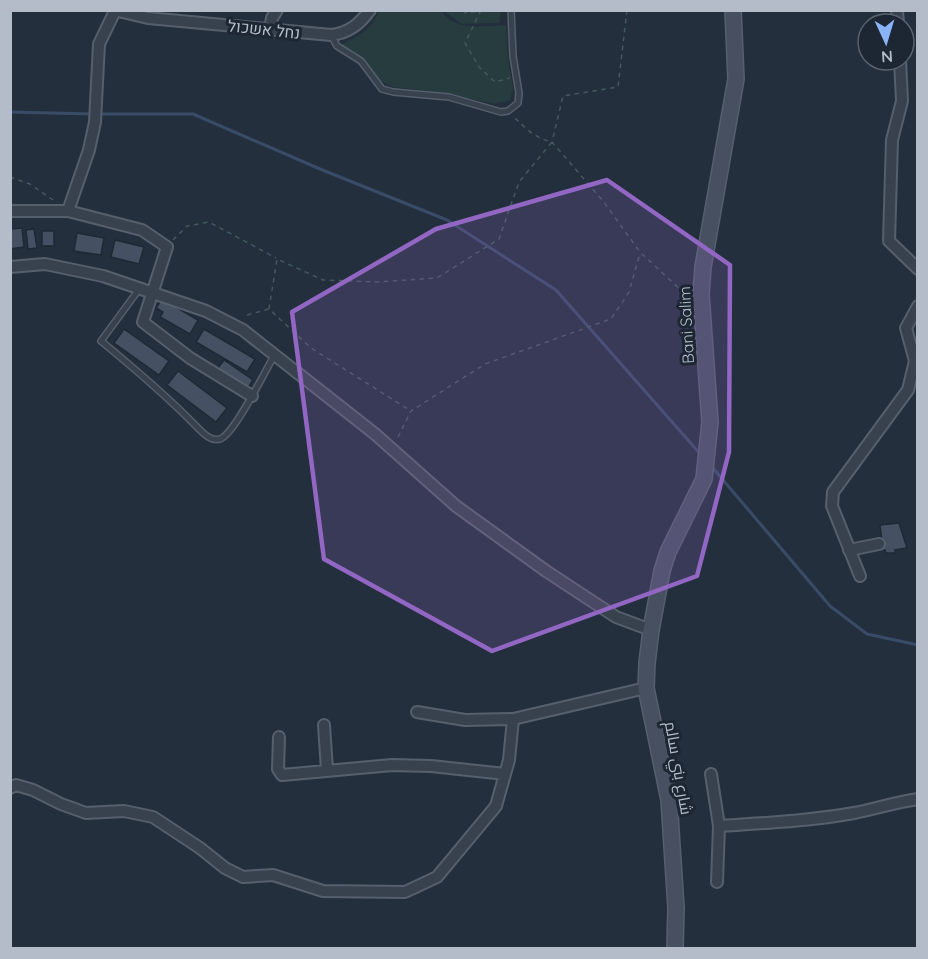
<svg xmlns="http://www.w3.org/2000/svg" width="928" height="959" viewBox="0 0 928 959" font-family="Quicksand,Cairo,Heebo,sans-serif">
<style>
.green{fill:#263c3f}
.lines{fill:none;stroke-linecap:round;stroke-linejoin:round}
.stream{stroke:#394c67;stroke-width:3}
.building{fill:#455162;stroke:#1f2835;stroke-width:1.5}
.lane-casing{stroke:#565f6c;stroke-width:8}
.street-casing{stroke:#565f6c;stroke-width:14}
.secondary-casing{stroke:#565f6c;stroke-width:18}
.path{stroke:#44595c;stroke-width:1.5;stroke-dasharray:4.5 4.5;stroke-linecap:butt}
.lane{stroke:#38414e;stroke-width:5}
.street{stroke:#38414e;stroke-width:10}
.secondary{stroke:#465061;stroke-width:15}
.marked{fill:#9266c3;fill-opacity:0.2;stroke:#9266c3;stroke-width:4.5;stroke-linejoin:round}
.labels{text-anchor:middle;stroke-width:6;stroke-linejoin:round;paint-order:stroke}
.street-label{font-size:16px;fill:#b4bcc9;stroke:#1d2633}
</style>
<rect width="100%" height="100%" fill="#242f3e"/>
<path class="green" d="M379,11H441C455,32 484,26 506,25L508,59L513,88L510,100L494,104L440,92L392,87L381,81L366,63L353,51L341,45C359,36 372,30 379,11Z
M444,11H501L499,23L462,24Z"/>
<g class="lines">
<path class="stream" d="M10,112L92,114
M99,114H193L320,169L447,220L556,290L702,456
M712,467L830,606L867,634L918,645"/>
</g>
<path class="building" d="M22,228L24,247L10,249V229Z
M34,229L37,248L28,249L26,230Z
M42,231H54V246H42Z
M77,233L104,238L101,255L74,251Z
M115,240L144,247L139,264L111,257Z
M162,299L198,320L190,334L160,317L163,312L156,308Z
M124,329L169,361L159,375L114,343Z
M204,329L255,359L247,372L196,342Z
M224,360L253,380L248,388L218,368Z
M178,371L227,408L216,422L167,385Z
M899,523L907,548L895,550V553H886L885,550H883L880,525Z"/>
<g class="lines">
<g class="lane-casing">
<path id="lane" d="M331,35L337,46L361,61L382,89L393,92L449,97L501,112L508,111L518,103L519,93L513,56L511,10
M140,288L101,341C135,369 167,396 197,427C203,433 211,442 220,439C234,435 265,371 274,356"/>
</g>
<g class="street-casing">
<path id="street" d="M114,10L148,18L331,35C348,33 359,25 370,10
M897,10L898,24
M115,11L99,44L95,122L89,150L68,211L142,230L167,247L143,322L190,358L252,396
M270,30L272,18L277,10
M900,60L902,101L892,140L889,241L918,269
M10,211H68
M10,267L45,264L103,276L206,311L243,330L375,434L456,506L546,571L616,617L651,630
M849,550L879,544
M860,576L832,506L833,492L908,390L915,361L906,328L918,306
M417,712L465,720L513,719L646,688
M324,725L327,770
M279,737L278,769L282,775L392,765L431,766L505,774
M711,774L719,826C764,823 810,821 854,813C875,809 896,802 918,799
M10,788L16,785L33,790L61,804L86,813L124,811L153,817L200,848L225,868L243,877L273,875L323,891L405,892L437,877L496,806L509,760L513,719
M717,882L719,826"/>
</g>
<g class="secondary-casing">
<path id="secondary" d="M675,948L676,908L669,800L646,688L647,663L651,630L662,571L668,552L704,479L710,422L701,294L703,267L736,79L733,10"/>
</g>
<path class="path" d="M465,10V13L480,11
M481,10L465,43L479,67L495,82L510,78
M627,10L618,87L563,96L552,142L603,201L640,252L686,295H689
M10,177L30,184L53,200
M173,240L187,226L209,222L276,258
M269,309L277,259L323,280L377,282L437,278L499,239L519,182L552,142C535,138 526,129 513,116
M247,315L269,309L311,348L411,411
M398,437L411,411L485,364L611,319L629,292L640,253"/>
<use href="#lane" class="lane"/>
<use href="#street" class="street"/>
<use href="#secondary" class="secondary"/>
</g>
<path class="marked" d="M607,180L730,265L729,452L697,576L492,651L324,559L292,312L436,229Z"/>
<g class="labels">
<g class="street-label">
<text transform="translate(264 29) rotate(6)" y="6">נחל אשכול</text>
<text transform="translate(686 325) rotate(-93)" y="6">Bani Salim</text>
<text transform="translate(679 768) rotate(80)" y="6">شارع بني سالم</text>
</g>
</g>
<rect width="928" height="959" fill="none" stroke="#b4bcc9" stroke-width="24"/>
<g transform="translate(886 42) rotate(176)"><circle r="28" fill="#1d2633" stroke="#59626f" stroke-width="1.5"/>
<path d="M0-4.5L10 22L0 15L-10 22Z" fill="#8ab4f8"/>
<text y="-9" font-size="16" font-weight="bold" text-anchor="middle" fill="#b4bcc9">N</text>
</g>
</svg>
